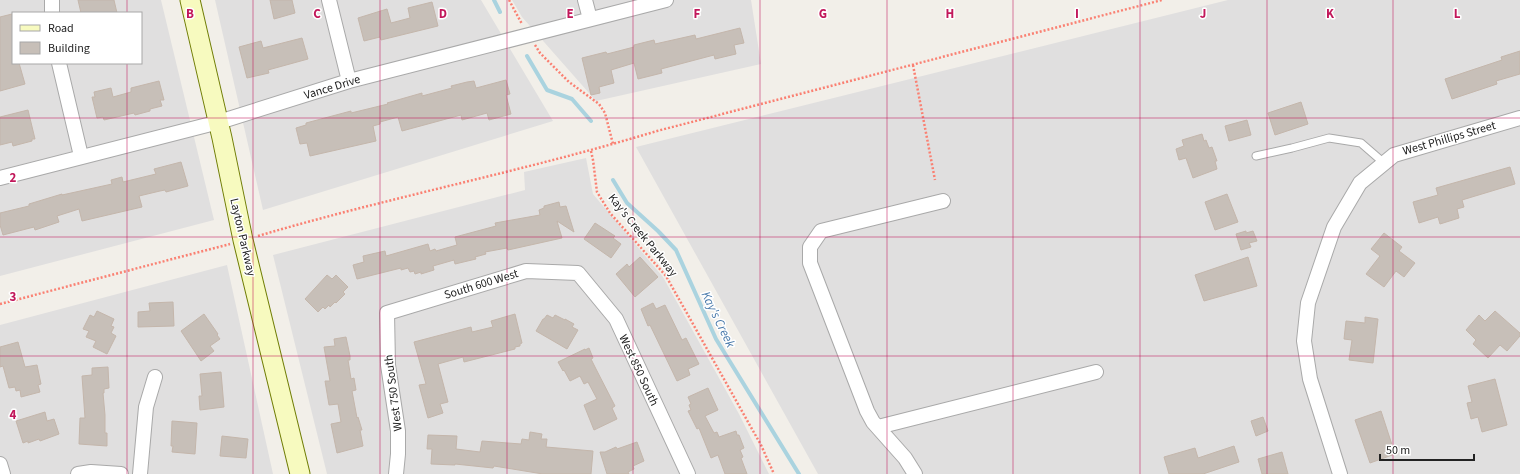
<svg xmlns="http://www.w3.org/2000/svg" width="1520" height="474" viewBox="0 0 1520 474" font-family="'Source Sans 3',sans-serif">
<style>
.residential{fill:#e0dfdf;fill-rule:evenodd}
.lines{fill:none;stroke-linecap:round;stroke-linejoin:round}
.stream{stroke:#aad3df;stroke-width:4}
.building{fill:#c7bfb8;stroke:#c4b6ab}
.lane-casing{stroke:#a9a9a9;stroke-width:9}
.street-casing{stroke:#a9a9a9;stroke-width:16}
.secondary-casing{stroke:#707d05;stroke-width:21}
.path{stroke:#fa8072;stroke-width:2.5;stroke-dasharray:2 2;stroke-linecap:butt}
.lane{stroke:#fff;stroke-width:7}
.street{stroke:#fff;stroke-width:14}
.secondary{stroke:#f7fabf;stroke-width:19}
.grid{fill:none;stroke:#c2185b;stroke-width:1;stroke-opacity:0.55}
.labels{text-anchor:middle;stroke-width:3;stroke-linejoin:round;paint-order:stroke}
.street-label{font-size:12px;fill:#222;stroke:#fff}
.water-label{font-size:13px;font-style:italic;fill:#4a7aab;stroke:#fff}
.grid-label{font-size:13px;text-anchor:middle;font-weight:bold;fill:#c2185b;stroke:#fff;stroke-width:3;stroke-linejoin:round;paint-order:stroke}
</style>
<rect width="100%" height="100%" fill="#f2efe9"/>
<path class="residential" d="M0,0H161L214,220L0,276ZM13,13H141V63H13Z
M215,0H481L553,121L263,210Z
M512,0H751L761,64L596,101L522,17Z
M1228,0H1520V474H818L636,147Z
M586,158L593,194L663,277L739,414L769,474H327L273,255L525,190L524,172Z
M227,265L273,474H0V325Z"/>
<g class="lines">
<path class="stream" d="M494,0L500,12
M527,56L547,90L572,99L591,121
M613,180L627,203L658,231L676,250L716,339L799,474"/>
</g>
<path class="building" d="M78,0H114L117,13H81Z
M270,0H292L295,13L274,19Z
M432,2L438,26L381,40L380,37L364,41L358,18L387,9L391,23L410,18L408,8Z
M12,14L13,19V63H19L25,84L0,91V17Z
M740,28L744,43L734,45L736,54L715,59L714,55L661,69L662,73L638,79L634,63L611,70L614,83L599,87L600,93L591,95L582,58L606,52L607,54L634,47V45L654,40L655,44L695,35L696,39Z
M302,38L308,59L268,70L269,73L247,78L239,47L261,41L263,48Z
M1520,51V74L1496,81L1497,84L1452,99L1445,79L1502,60L1501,57Z
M506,80L510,94L506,95L511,114L489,120L487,113L462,120L461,115L402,131L398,117L380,122V124L373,126L376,141L310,156L307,143L300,144L296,128L306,125V123L351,111V113L388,104L387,103L422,93V96L452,88L451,86L467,82L474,81L476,88Z
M159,81L164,100H160L162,106L150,109V111L135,115L134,113L104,120L103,117L97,118L92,97H95L94,92L111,88L113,97L131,92V88Z
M1301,102L1308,124L1275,135L1268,113Z
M28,110L35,139H32V141L13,146L12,142L0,145V117Z
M1247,120L1251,135L1229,141L1225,126Z
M1202,134L1204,141L1206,140L1209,148L1212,147L1217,161H1215L1217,169L1193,178L1186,158L1179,160L1176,149L1184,146L1182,140Z
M181,162L188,186L166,192L165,190L160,191L139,196L142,207L82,221L79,209L57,216L59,222L35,230L34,227L3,235L0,225V213L29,206V204L62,194V195L112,184L111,180L122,177L123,182L156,174L154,169Z
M1510,167L1515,184L1462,200L1464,207L1457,209L1459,218L1440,224L1438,217L1419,223L1413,202L1438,195L1436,188Z
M1227,194L1238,222L1215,230L1205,202Z
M559,202L560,207L566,206L574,232L557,221L562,238L508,250L507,248L485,252L486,254L475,257L476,259L455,264L454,260L433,266L434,270L421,274V272L415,274L414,271L410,272L408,268L401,270V268L357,279L353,265L364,262L363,256L385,251L386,256L428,244L430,251L435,249L436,251L457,245L455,237L496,226L495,223L540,215L539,210L544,208V206Z
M595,223L615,236L613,238L621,244L611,258L584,239Z
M1246,231V233L1253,231L1257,241L1249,243L1251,247L1241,250L1236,234Z
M1384,233L1402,247L1399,251L1415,263L1404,277L1396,271L1384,287L1366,274L1380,256L1371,249Z
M640,257L658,277L635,297L616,274L627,264L629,267Z
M1248,257L1257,286L1204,301L1195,275Z
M327,275L332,279L336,275L348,287L343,292L345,294L336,303L335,302L330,307L329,305L325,309L323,307L318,312L305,299Z
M173,302L174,326L138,327V312L150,311L149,303Z
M653,303L656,309L665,305L682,340L686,338L699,364L688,369L690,375L677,381L650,325L648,326L641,309Z
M97,311L114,319L111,326L114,327L111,333L116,336L107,354L93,347L96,341L86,337L89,331L83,329L90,315L94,317Z
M1495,311L1520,333V336L1507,351L1500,345L1488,358L1473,344L1476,340L1466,330L1479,315L1485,321Z
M204,314L218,334L217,335L220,339L210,346L214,351L201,361L181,331Z
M515,314L522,343L520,344V346L515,347V349L464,362L463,357L438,364L448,402L440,404L443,413L428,418L419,385L426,384L414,342L471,327L472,332L493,327L491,321Z
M547,315L553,318L555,315L565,320V319L574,324L572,327L578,330L567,349L536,331L543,319H544Z
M1365,317L1378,319L1373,363L1349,360L1352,340L1344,339L1346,321L1365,323Z
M346,337L350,356V360H348L351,379L354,378L356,390L352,391L357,418L358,417L362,430H360L363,446L337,453L331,424L341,422L338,404L329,405L325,381H330L324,347L335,346L334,339Z
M18,342L25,367L37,365L41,384L38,385L40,392L21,397L20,390L16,391L15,387L9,388L3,366L0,367V347Z
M589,348L593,358L591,359L596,369L615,406L612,408L617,419L594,430L584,405L597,399L588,382L584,384L580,376L570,381L564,370L563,371L558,362L585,349V350Z
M108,367L109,388L104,389V393H103L105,415V433H107V446L79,444L80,418H85L82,376L92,375V368Z
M221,372L224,407L200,410L199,396H202L200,374Z
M1495,379L1507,425L1482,432L1478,417L1471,419L1467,403L1472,402L1468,386Z
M708,388L718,410L705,416L714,433L717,432L719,437L736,431L737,435H739L744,448L740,450L743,457L741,458L747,474H725L718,455L711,458L699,428L697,429L688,411L691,410L689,405L691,404L688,397Z
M1381,411L1395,454L1370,463L1355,420Z
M45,412L47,421L54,419L59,434L40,441L39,439L28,443V441L23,443L16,421Z
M1263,417L1268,431L1256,436L1251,421Z
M172,421L197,423L195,454L172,452L173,446H171Z
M530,432L542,434L541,439H547L546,447L593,451L591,474H543L494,466L493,468L455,464V465L431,464L432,449H427L428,435L457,436L456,449L480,452L482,441L521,444L522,439L529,440Z
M222,436L248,439L246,458L220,456Z
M637,442L644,461L633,466L634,469L628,472L629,474H607L600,452H605L616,447L617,449Z
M1234,446L1239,462L1203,474H1169L1164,457L1195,448L1198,458Z
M1282,452L1288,474H1262L1258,459Z"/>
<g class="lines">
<g class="lane-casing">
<path id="lane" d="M1256,156L1292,148L1329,138L1361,143L1384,163"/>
</g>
<g class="street-casing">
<path id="street" d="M329,0L349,81
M585,0L590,19
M52,13V0
M59,63L81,156
M0,178L219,122L349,81L666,0
M878,427L1096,372
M0,464L3,474
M78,474L91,472L121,474
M140,474L146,407L155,377
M396,474L398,454V431L388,365L387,313L526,271L578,273L616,319L688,474
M915,474L905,458L873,422L867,411L810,263V247L821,231L943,201
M1340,474L1310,379L1304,341L1308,303L1334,227L1360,183L1394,155L1520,118"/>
</g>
<g class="secondary-casing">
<path id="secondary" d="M190,0L222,138L243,240L300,474"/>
</g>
<path class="path" d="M509,0L522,24
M535,45L540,53L569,82L599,104L605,113L613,144
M913,65L935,180
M591,151L593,160L597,192L610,213L666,276L761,445L774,474
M258,236C390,197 525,171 657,131L1162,0
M0,304L230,244"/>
<use href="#lane" class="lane"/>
<use href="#street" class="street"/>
<use href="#secondary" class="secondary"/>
</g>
<path class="grid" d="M127,0V13M253,0V474M380,0V474M507,0V474M633,0V474M760,0V474M887,0V474M1013,0V474M1140,0V474M1267,0V474M1393,0V474M127,63V474M0,118H1520M0,237H1520M0,356H1520"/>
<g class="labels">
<g class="street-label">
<text transform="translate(332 87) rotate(-17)" y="4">Vance Drive</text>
<text transform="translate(1449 138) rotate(-16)" y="4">West Phillips Street</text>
<text transform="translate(643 235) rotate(51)" y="4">Kay's Creek Parkway</text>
<text transform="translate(243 237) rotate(77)" y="4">Layton Parkway</text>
<text transform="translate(481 284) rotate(-17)" y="4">South 600 West</text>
<text transform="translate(639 370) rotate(65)" y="4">West 850 South</text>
<text transform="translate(393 393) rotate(-97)" y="4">West 750 South</text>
</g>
<g class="water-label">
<text transform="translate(719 319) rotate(64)" y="5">Kay's Creek</text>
</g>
</g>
<g class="grid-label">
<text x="190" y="18">B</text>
<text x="317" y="18">C</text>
<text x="443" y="18">D</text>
<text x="570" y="18">E</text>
<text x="697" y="18">F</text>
<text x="823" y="18">G</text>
<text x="950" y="18">H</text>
<text x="1077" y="18">I</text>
<text x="1203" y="18">J</text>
<text x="1330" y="18">K</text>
<text x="1457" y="18">L</text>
<text x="13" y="182">2</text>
<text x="13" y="301">3</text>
<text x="13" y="419">4</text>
</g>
<rect x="12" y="12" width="130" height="52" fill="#ffffff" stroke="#a7a7a7"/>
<rect x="20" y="25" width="20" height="6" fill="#f7fabf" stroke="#a7a7a7"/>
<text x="48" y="32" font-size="12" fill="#222222">Road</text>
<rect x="20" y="42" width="20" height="12" fill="#c7bfb8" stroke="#a7a7a7"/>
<text x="48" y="52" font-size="12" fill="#222222">Building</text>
<path d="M1380 454v6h94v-6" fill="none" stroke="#222222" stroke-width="2"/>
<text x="1386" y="454" font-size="12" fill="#222222" stroke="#ffffff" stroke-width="3" paint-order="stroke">50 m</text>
</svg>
